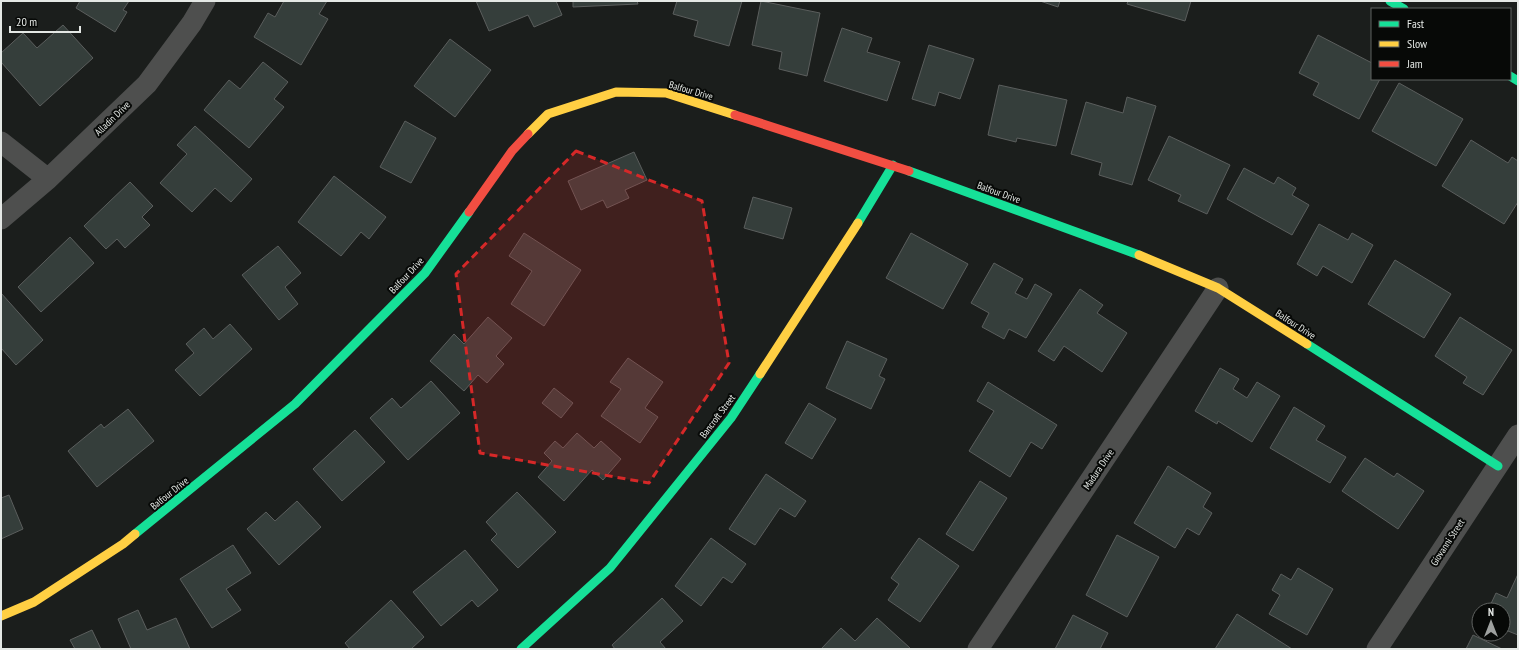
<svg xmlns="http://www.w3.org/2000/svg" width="1519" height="650" viewBox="0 0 1519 650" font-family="'PT Sans Narrow',sans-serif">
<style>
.building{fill:#353e3b;stroke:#5b5e5d}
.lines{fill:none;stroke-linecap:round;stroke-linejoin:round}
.street{stroke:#4e4f4e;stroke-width:21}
.fast{stroke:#16e098;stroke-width:9}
.slow{stroke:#ffcf43;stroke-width:9}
.jam{stroke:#f24e42;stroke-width:9}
.marked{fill:#d62828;fill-opacity:0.2;stroke:#d62828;stroke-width:3;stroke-dasharray:8 5;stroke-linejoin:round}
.labels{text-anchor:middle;stroke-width:4;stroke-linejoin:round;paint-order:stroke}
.street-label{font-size:10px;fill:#e4e8e5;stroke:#070907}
</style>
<rect width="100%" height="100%" fill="#1b1e1c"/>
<path class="building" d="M80,1H129L123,10L127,12L115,32L76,8Z
M284,1H327L319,14L328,19L301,65L254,37L268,13L275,17Z
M476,1H556L562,15L534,27L528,15L489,31Z
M573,1H637L638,4L573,7Z
M677,1H742L729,46L694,36L698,21L673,14Z
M761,1L820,13L807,76L779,69L782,52L752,45Z
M1040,1H1060L1058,7Z
M1128,1H1191L1185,21L1127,4Z
M63,25L93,58L40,106L1,62V53L23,33L37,48Z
M842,28L872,38L867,52L900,62L887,101L824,81Z
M1318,35L1372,63V79H1380L1359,119L1313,95L1319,83L1299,73Z
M450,39L491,70L455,117L414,86Z
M929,45L974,59L960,99L939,92L935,106L912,99Z
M263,62L288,82L274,99L284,107L249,148L204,110L229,80L240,89Z
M1399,83L1463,119L1436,166L1372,131Z
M999,85L1067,100L1056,146L1017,138L1016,142L988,135Z
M1127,97L1156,106L1132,185L1099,175L1102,163L1071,154L1086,102L1123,113Z
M405,121L436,138L411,183L380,167Z
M195,126L252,179L231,202L215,188L192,212L160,183L187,154L177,145Z
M1169,136L1230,165L1207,214L1178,201L1181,195L1148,180Z
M1471,140L1508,163L1512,157L1518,161V202L1504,224L1442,186Z
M634,152L647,180L625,190L629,198L607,208L603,200L581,210L568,181Z
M1244,168L1274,184L1278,177L1296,188L1292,195L1309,205L1292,235L1227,199Z
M334,176L386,217L369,239L361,232L341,256L298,222Z
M130,182L153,206L142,217L150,225L125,248L117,239L106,249L84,226Z
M753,197L792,208L783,239L744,228Z
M1319,224L1348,240L1352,233L1373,245L1352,283L1323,266L1317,276L1297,264Z
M524,233L581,270L544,326L511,304L532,271L509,256Z
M911,233L968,264L943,309L886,278Z
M70,237L94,263L41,312L18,287Z
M278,246L301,273L285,287L298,304L279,320L242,275Z
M1395,260L1451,294L1424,338L1368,304Z
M994,263L1023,279L1015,293L1027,299L1035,284L1052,294L1026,338L1009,329L1004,339L982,327L989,313L971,303Z
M1080,289L1103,305L1097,313L1127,333L1102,372L1064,346L1054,361L1038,351Z
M1,293L43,340L16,365L1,348Z
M488,317L512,338L496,356L504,364L487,383L478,375L464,391L430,361L454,334L464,344Z
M1460,317L1512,350L1483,395L1463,383L1467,377L1435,356Z
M230,324L252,349L200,396L175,370L194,353L186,344L204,328L213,339Z
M847,341L887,359L879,376L885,379L871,409L826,388Z
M628,358L663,382L645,408L658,417L640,443L601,416L621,389L610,382Z
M1220,368L1239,379L1233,389L1247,398L1257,382L1280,396L1252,442L1218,421L1217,424L1195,411Z
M431,381L460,413L408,460L370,418L392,398L401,408Z
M988,382L1057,425L1042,449L1031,442L1010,477L969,451L994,411L977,401Z
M554,388L573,403L561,418L542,403Z
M809,403L836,419L812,459L785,443Z
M1294,407L1325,426L1316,440L1346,457L1330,483L1270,448Z
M128,409L154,441L97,487L68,451L101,424L104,428Z
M355,430L385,462L342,501L313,469Z
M577,433L594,448L601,441L621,459L603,480L592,470L564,501L538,477L552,461L544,453L555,441L563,448Z
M1365,458L1394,477L1397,473L1424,491L1398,529L1342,491Z
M1168,466L1211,493L1203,507L1212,513L1199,535L1187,528L1175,548L1134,523Z
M766,474L806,501L795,517L780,508L755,545L729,529Z
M980,481L1007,498L973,551L946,534Z
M517,492L556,532L518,568L491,540L497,534L486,522Z
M9,495L23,529L1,539V498Z
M297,501L321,527L279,565L247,529L266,512L275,521Z
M1117,535L1159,557L1127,617L1086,595Z
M711,538L746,564L732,583L723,577L701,606L675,586Z
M919,538L959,566L920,622L888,600L899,584L891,578Z
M233,545L251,573L226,589L241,610L212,628L180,579Z
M465,550L498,590L478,607L472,600L441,626L413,592Z
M1298,568L1333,589L1307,635L1269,614L1280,595L1272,590L1281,574L1291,580Z
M1518,574V635L1503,629V610H1488L1496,593L1507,598Z
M662,598L683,621L660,642L666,649H615L612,645Z
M391,600L424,637L411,649H350L345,643Z
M138,610L147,630L176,618L190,649H131L118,619Z
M1237,614L1292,649H1215Z
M1073,615L1108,633L1100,649H1055Z
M877,618L910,648L909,649H821L841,628L855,641Z
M92,630L101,649H75L70,640Z
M1473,635L1502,649H1466Z"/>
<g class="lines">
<path class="street" d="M1,142L48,179
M1,219L48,179L147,84L192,23L205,1
M978,649L1218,288
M1377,649L1518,435"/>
<path class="fast" d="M1390,1L1404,9
M1510,76L1518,81
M909,171L1139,255
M858,223L893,165
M1307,344L1498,466
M135,534L295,404L425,273L469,212
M521,649L610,568L731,418L760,374"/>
<path class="slow" d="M528,134L548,114L616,92L666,93L735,115
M1139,255L1218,288L1307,344
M760,374L858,223
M1,616L34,602L123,544L135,534"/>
<path class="jam" d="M735,115L909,171
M469,212L512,151L528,134"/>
</g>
<path class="marked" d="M576,151L702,201L729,363L649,483L480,453L456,274Z"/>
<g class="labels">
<g class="street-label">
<text transform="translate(691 90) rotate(16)" y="4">Balfour Drive</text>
<text transform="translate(112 118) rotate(-44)" y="4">Alladin Drive</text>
<text transform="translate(999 192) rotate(20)" y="4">Balfour Drive</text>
<text transform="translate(406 275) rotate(-47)" y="4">Balfour Drive</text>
<text transform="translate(1296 324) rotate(33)" y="4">Balfour Drive</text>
<text transform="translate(717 416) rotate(-53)" y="4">Bancroft Street</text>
<text transform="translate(1098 469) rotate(-56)" y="4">Madura Drive</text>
<text transform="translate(169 493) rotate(-39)" y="4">Balfour Drive</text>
<text transform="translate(1447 542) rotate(-57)" y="4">Giovanni Street</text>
</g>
</g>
<rect width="1519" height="650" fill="none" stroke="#e4e8e5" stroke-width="4"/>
<rect x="1371" y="8" width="140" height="72" fill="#070907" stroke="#5f6260"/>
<rect x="1379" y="21" width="20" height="6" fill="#16e098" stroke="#5f6260"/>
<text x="1407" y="28" font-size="12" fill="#e4e8e5">Fast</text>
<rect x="1379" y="41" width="20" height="6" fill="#ffcf43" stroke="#5f6260"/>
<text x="1407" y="48" font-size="12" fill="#e4e8e5">Slow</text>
<rect x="1379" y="61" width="20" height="6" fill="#f24e42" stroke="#5f6260"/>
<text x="1407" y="68" font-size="12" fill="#e4e8e5">Jam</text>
<g transform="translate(1491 622)"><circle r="19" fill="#070907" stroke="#5f6260"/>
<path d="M0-3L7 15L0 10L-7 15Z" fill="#9ea19f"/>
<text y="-6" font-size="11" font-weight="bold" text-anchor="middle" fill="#e4e8e5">N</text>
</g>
<path d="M10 26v6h70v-6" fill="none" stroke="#e4e8e5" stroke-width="2"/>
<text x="16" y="26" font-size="12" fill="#e4e8e5" stroke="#070907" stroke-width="3" paint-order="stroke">20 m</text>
</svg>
